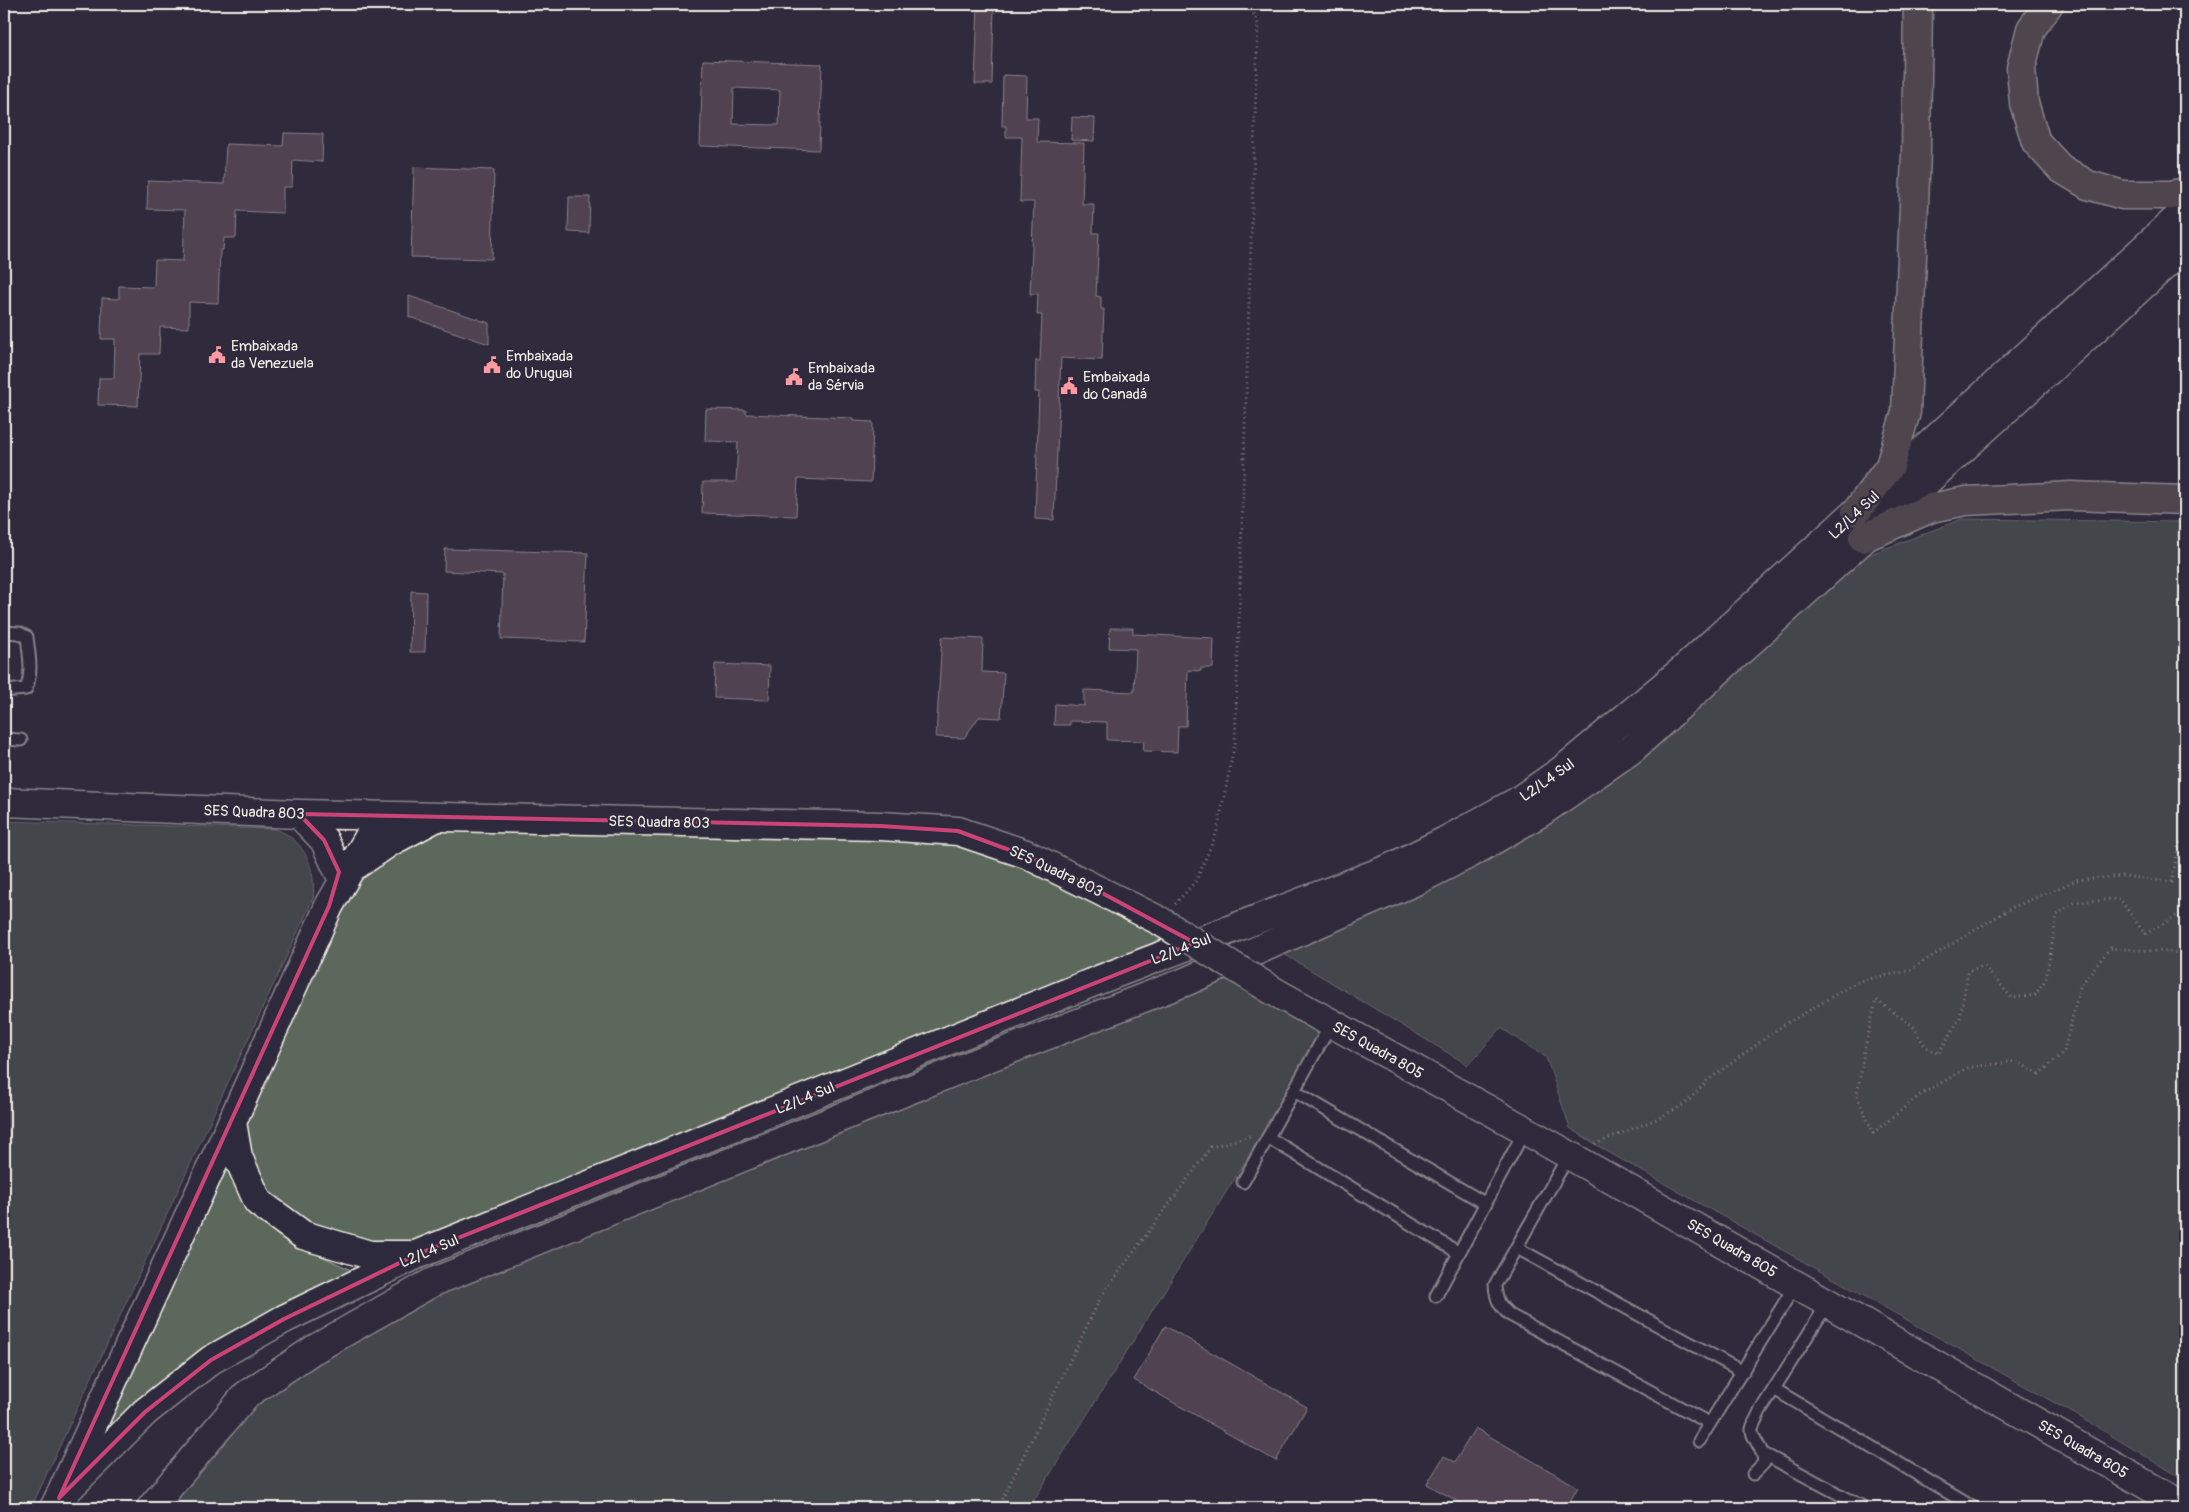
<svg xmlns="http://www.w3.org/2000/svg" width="2189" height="1512" viewBox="0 0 2189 1512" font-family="Pangolin,sans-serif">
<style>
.green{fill:#5c675b;stroke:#a8aca2}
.building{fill:#786069;stroke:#f4f1e8;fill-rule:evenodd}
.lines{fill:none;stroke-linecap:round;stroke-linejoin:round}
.service-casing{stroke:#f4f1e8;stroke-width:15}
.tertiary-casing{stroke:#f4f1e8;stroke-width:31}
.secondary-casing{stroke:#f4f1e8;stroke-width:31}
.trunk-casing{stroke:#f4f1e8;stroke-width:31}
.path{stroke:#f4f1e8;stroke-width:3;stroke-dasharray:1 4;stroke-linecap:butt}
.service{stroke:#2f2a3d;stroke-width:11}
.tertiary{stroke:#2f2a3d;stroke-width:28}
.secondary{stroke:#2f2a3d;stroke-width:28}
.trunk{stroke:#766964;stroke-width:28}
.tertiary-bridge-casing{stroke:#f4f1e8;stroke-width:31;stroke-linecap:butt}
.tertiary-bridge{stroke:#2f2a3d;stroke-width:28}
.marked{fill:none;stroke:#cc4377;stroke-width:4;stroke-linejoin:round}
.labels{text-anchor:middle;stroke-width:4.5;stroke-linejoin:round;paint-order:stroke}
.poi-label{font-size:15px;fill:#f4f1e8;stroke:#2f2a3d;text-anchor:start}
.street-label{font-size:15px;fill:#f4f1e8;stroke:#2f2a3d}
</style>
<rect width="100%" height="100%" fill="#2f2a3d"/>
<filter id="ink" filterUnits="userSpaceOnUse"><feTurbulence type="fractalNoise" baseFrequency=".02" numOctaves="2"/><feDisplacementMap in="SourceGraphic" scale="10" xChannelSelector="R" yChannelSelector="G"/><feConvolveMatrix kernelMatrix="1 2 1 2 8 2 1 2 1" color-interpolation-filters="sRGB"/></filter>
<g filter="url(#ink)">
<path class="green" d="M1962,519L2185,522V1480L2087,1421L1608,1152L1570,1128L1546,1057L1501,1028L1468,1065L1279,951L1465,872L1617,776L1863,557Z
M439,816L958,831L1160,921L1177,950L418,1254L370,1255L258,1202L232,1122L351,867Z
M4,821L275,829C304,838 317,870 313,899L31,1508H4Z
M1222,966L1331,1024L1029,1508H159L246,1395L432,1283Z
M222,1145L277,1235L368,1278L284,1319L59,1498Z"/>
<path class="building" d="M978,4L994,5L992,84H975Z
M703,60L822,64L819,150L700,146ZM734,88L780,90L779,125L733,124Z
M1003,75L1027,76L1026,118H1038L1037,142L1084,143L1082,204H1094L1093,233H1099L1096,296L1101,297V309H1104L1102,360L1061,358L1054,520L1035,519L1039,392H1035L1036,360L1040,361L1042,315H1037L1038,294H1030L1034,202H1020L1022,137H1006V126H1002Z
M1072,117L1095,118L1094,141L1071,140Z
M284,133L323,134L322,162L293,160L292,187H283V213L237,211L236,238H224L223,250H220L218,303L189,302V328L160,327L159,354H140L138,406L98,405L99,378H114L115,339H101L102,298L119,299V286L154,287L155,260L183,261L185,210L147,209L148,181L224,184L226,144L283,146Z
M414,167L494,170L492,259L411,257Z
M569,197H590L589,233L568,232Z
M409,296L489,323V344L409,317Z
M706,409L746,410V414L853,418V421L873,422L871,482L798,479L796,516L702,513L703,482H736L738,442L705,441Z
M445,549L588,553L584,642L501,639L503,574L444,571Z
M411,591L426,592L425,652H410Z
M1110,628H1133V634L1214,638L1213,668H1201V671L1188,670L1186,726H1178L1177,752L1143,751L1144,741L1107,740V722L1070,721V725H1054L1055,704L1084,706V690L1134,692L1136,649L1109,648Z
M942,637L983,639L982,672L1004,673L1001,718L979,717L964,738L936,737Z
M715,664L770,666L769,700L714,698Z
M1165,1326L1307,1407L1276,1461L1134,1380Z
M1475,1428L1578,1487L1566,1508H1469L1427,1484L1444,1456L1455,1462Z"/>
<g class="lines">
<g class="service-casing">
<path id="service" d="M4,632L19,633L27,637C29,655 33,672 26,689L4,691
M4,739L21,740
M1294,1091L1486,1204
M1269,1138L1459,1253L1525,1130
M1569,1155L1495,1285C1496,1299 1499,1306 1510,1315L1709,1423
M1243,1182L1331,1024
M1517,1248L1743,1372
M1436,1296L1459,1253
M1774,1389L1974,1508
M1699,1441L1796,1284
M1764,1454L1865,1508
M1753,1474L1764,1463C1764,1447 1751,1439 1752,1429C1753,1424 1758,1416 1760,1411L1828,1303"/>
</g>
<g class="tertiary-casing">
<path id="tertiary" d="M4,802L299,814L881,826L958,831L1026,854L1160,921
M299,814L324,840L339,872
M356,865L390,842L435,818
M1275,992L1525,1130L2185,1507
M60,1496L232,1122L329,906L381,816"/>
</g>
<g class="secondary-casing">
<path id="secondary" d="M232,1122L238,1157L258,1202L303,1235L370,1255H409
M54,1508L59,1498L145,1412L211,1360L284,1319L418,1254L1101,979L1388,869L1445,841L1518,801L1565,768L1684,669L2185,211
M151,1508L246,1395L313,1350L431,1283L993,1056L1187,981L1418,880L1471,853L1540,813L1631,750L2185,247"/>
</g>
<g class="trunk-casing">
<path id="trunk" d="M2049,4L2031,29L2021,68L2024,103L2036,142L2060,168L2088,185L2123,195H2171L2185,192
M1856,512L1890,466L1906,412L1916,153L1918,4
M1863,538L1931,508L1966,501L2071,496L2185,500"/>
</g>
<path class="path" d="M1175,904L1196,881L1217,832L1235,743L1258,24L1250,4
M2185,911L2145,934L2120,899L2075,902L2057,915L2046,979L2035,995L2012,998L1984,966L1968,971L1960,1018L1938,1054L1925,1046L1913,1026L1876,1000L1864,1052L1857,1096L1873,1133L1920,1095L1967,1068L2016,1061L2039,1074L2064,1052L2080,986L2110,948L2185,953
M1595,1144L1659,1118L1685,1104L1707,1081L1779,1028L1859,981L1908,971L2011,908L2077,880L2123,876L2172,882L2178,848L2185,833
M998,1508L1102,1295L1211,1147L1253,1135"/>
<use href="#service" class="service"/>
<use href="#tertiary" class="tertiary"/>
<use href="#secondary" class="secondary"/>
<use href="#trunk" class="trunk"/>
<g class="tertiary-bridge-casing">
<path id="tertiary-bridge" d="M1160,921L1275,992"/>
</g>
<use href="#tertiary-bridge" class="tertiary-bridge"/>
</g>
</g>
<path d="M0 0H2189V1512H0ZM299,814L881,826L958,831L1050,865L1195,943L418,1254L284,1319L211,1360L145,1412L59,1498L329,906L339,872L324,840Z" fill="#2f2a3d" fill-opacity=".55" fill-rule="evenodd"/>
<path class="marked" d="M299,814L881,826L958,831L1050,865L1195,943L418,1254L284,1319L211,1360L145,1412L59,1498L329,906L339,872L324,840Z"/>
<defs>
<g id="civic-bare" transform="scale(1.35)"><path d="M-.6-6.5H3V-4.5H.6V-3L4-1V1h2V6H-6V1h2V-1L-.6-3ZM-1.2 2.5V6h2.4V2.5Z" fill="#ff9aa2" stroke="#2f2a3d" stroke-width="2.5" paint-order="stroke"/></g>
</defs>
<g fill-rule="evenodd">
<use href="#civic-bare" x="217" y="355"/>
<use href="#civic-bare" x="492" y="365"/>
<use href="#civic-bare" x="794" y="377"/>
<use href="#civic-bare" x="1069" y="386"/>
</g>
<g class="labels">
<g class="poi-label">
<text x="231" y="351">Embaixada<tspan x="231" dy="17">da Venezuela</tspan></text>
<text x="506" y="361">Embaixada<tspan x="506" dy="17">do Uruguai</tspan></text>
<text x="808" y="373">Embaixada<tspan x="808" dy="17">da Sérvia</tspan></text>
<text x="1083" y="382">Embaixada<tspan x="1083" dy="17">do Canadá</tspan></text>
</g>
<g class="street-label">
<text transform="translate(1854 515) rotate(-43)" y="5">L2/L4 Sul</text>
<text transform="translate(1547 780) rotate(-35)" y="5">L2/L4 Sul</text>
<text transform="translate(254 812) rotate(2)" y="5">SES Quadra 803</text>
<text transform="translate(659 822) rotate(1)" y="5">SES Quadra 803</text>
<text transform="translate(1056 871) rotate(25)" y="5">SES Quadra 803</text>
<text transform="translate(1181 949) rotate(-21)" y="5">L2/L4 Sul</text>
<text transform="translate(1378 1050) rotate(29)" y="5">SES Quadra 805</text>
<text transform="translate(805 1098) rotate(-22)" y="5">L2/L4 Sul</text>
<text transform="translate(1732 1248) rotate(30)" y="5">SES Quadra 805</text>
<text transform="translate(429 1251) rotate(-23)" y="5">L2/L4 Sul</text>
<text transform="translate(2083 1449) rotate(30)" y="5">SES Quadra 805</text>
</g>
</g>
<rect width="2189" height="1512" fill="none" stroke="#2f2a3d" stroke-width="20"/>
<rect x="10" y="10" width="2169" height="1492" fill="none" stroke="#f4f1e8" stroke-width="2" filter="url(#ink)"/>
</svg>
